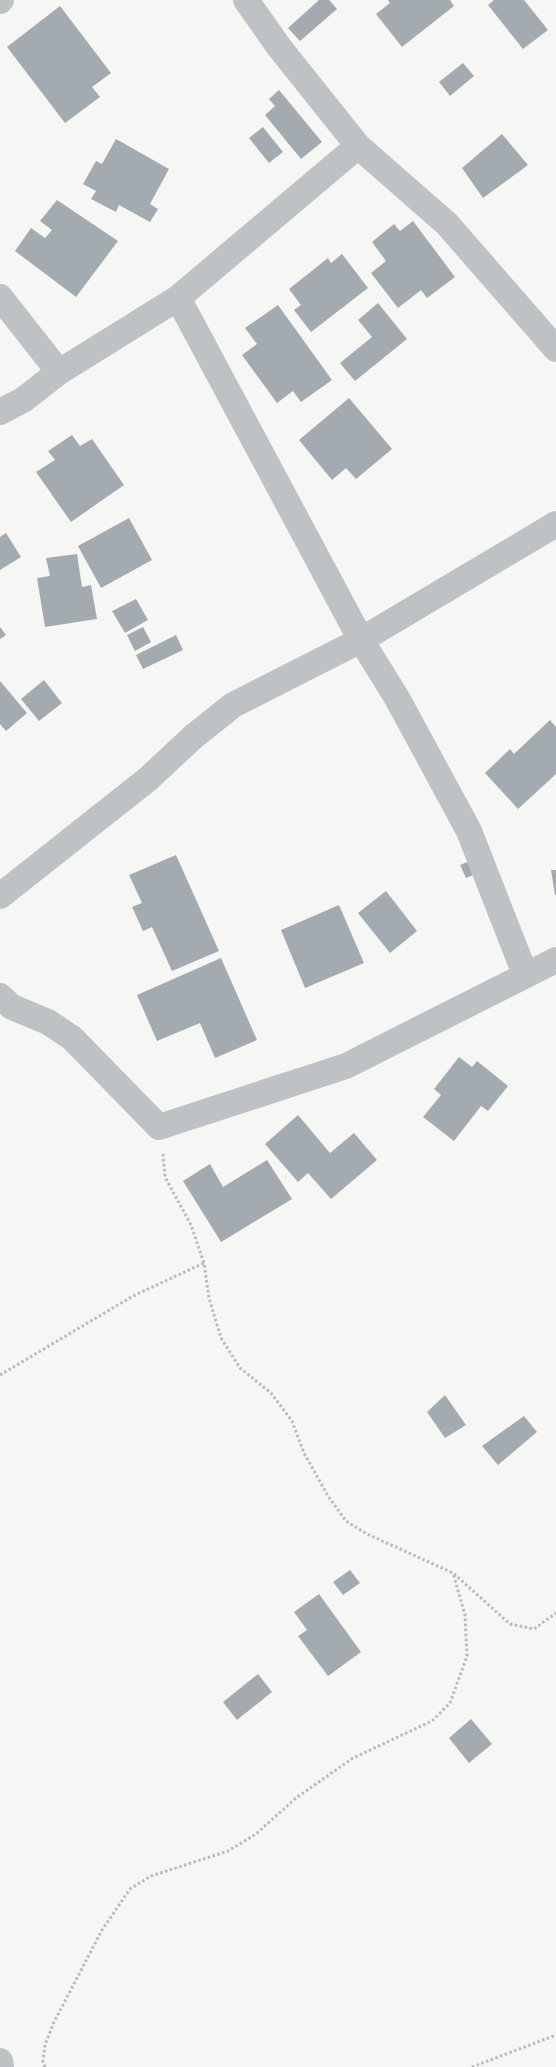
<svg xmlns="http://www.w3.org/2000/svg" width="556" height="2067" viewBox="0 0 556 2067" font-family="'Source Sans 3',sans-serif">
<style>
.building{fill:#a4abb0}
.lines{fill:none;stroke-linecap:round;stroke-linejoin:round}
.path{stroke:#b8bbbd;stroke-width:3;stroke-dasharray:2.5 2.5;stroke-linecap:butt}
.street{stroke:#bec2c5;stroke-width:26}
</style>
<rect width="100%" height="100%" fill="#f6f6f4"/>
<path class="building" d="M319,0H329L337,9L300,41L288,28Z
M388,0H450L454,6L402,47L376,14L390,3Z
M494,0H524L548,30L523,49L488,5Z
M60,6L111,73L92,87L100,97L65,123L7,47Z
M463,63L474,76L450,96L439,82Z
M279,90L322,142L301,159L265,115L275,106L269,99Z
M263,127L283,152L269,163L249,138Z
M502,134L528,165L483,198L462,168Z
M116,139L169,169L150,204L158,209L150,222L119,205L116,212L91,199L96,191L83,184L96,161L102,164Z
M57,200L118,241L76,297L15,251L31,228L45,238L52,230L40,221Z
M413,221L455,277L427,298L421,290L398,308L371,273L386,261L372,242L394,224L400,231Z
M342,254L368,288L311,332L294,310L301,305L289,289L328,258L331,263Z
M378,303L407,339L355,381L340,363L372,337L358,320Z
M278,305L332,380L301,402L293,391L277,403L242,355L257,344L245,328Z
M349,398L392,449L356,479L346,468L332,480L299,440Z
M72,435L80,446L92,439L124,485L71,522L36,472L55,460L48,451Z
M129,518L152,560L101,588L78,546Z
M6,533L21,557L0,570V537Z
M77,554L82,587L91,585L97,619L45,627L37,578L50,576L46,558Z
M136,599L148,620L125,633L112,611Z
M0,627L6,635L0,639Z
M143,627L151,642L135,651L127,635Z
M176,635L183,650L143,669L136,655Z
M44,680L62,703L39,721L21,699Z
M0,681L27,713L6,731L0,724Z
M550,720L556,727V774L518,809L485,773L510,749L514,754Z
M176,855L219,951L172,971L152,927L143,931L132,907L142,903L129,875Z
M472,860L478,873L466,878L460,865Z
M551,870H556V895H555Z
M386,891L417,931L390,953L358,913Z
M339,905L364,963L305,988L281,930Z
M221,958L257,1040L215,1058L200,1023L157,1041L137,995Z
M459,1057L472,1067L477,1061L508,1086L488,1111L481,1106L454,1141L423,1117L441,1095L434,1089Z
M298,1115L330,1153L354,1133L377,1160L331,1199L308,1173L298,1182L265,1144Z
M267,1160L292,1199L221,1242L183,1181L210,1164L223,1187Z
M445,1395L466,1425L445,1438L427,1412Z
M524,1416L537,1432L498,1465L482,1446Z
M350,1570L360,1583L343,1595L333,1582Z
M319,1594L361,1652L328,1676L298,1636L307,1630L294,1612Z
M258,1674L272,1692L237,1720L223,1702Z
M471,1719L492,1744L469,1763L449,1738Z"/>
<g class="lines">
<path class="path" d="M163,1154L165,1177L191,1225L204,1263L209,1298L221,1338L240,1368L271,1393L292,1421L304,1453L328,1496L346,1521L367,1534L453,1573L510,1624L534,1629L556,1613
M0,1375L133,1296L204,1263
M45,2067L43,2062L45,2045L54,2022L102,1930L130,1889L151,1876L228,1851L256,1834L296,1798L353,1758L432,1721L450,1703L467,1656L465,1615L453,1573
M472,2067L556,2035"/>
<path class="street" d="M246,0L279,47L358,146L447,224L556,349
M0,1L1,0
M0,297L59,372
M178,298L361,640L397,698L469,831L525,974
M0,412L23,400L59,372L178,298L358,146
M0,896L148,779L193,737L233,705L361,640L556,524
M0,996L12,1007L48,1022L72,1038L159,1127L346,1066L556,960
M0,2061L1,2067"/>
</g>
</svg>
